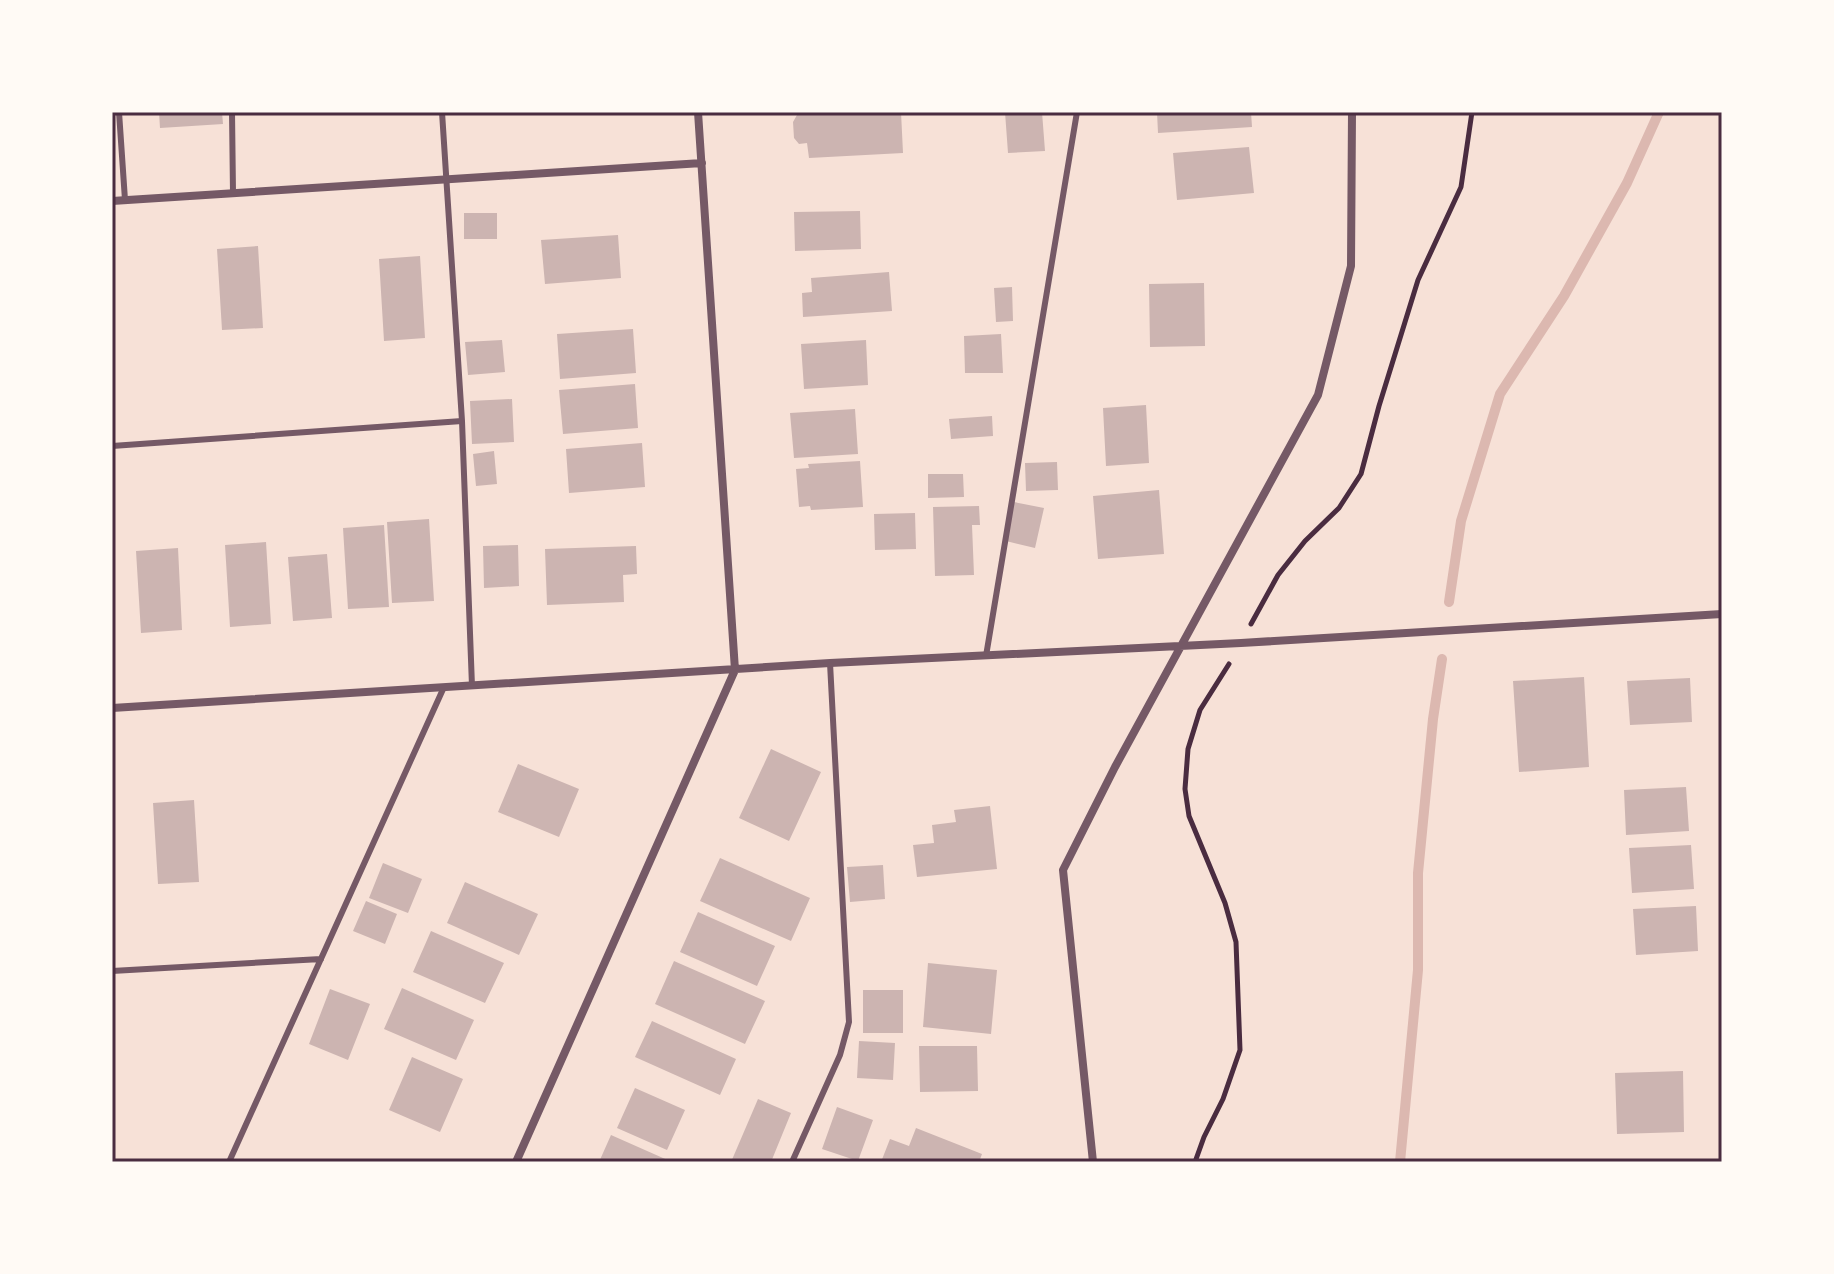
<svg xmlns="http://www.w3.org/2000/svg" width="1834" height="1274" viewBox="0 0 1834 1274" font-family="Manrope,sans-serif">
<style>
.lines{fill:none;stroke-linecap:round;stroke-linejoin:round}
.stream{stroke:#dcb8b0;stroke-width:10}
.building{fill:#ccb4b1}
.path{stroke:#4a2c40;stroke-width:5}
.service{stroke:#755966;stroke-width:6}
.minor{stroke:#755966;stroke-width:8}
.neatline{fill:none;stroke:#4a2c40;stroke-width:3}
</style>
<rect width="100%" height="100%" fill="#f7e1d7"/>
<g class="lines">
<path class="stream" d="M1449,602L1461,521L1500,394L1564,296L1627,183L1659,112
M1400,1162L1418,970V873L1433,719L1442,659"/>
</g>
<path class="building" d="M159,112H222L223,124L160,128Z
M843,112H901L903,153L809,158L807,143L799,144L794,138L793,122L797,115Z
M1005,112H1042L1045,151L1008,153Z
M1157,112H1251L1252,127L1158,133Z
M1249,147L1254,193L1177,200L1173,153Z
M860,211L861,249L795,251L794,212Z
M464,213H497V239H464Z
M618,235L621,278L545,284L541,240Z
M258,246L263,328L222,330L217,249Z
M420,256L425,338L384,341L379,259Z
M889,272L892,311L803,317L802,293L812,292L811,278Z
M1204,283L1205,346L1150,347L1149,284Z
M1012,287L1013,321L996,322L994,288Z
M633,329L636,373L560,379L557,334Z
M1001,334L1003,373H965L964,336Z
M502,340L505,372L468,375L465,342Z
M866,340L868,385L804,389L801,344Z
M635,384L638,428L563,434L559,390Z
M512,399L514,442L472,444L470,401Z
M1146,405L1149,463L1106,466L1103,408Z
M855,409L858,454L794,458L790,413Z
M992,416L993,436L951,439L949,419Z
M642,443L645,487L569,493L566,449Z
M494,451L497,484L476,486L473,454Z
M860,461L863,507L811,510L810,506L799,507L796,469L809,468L808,464Z
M1057,462L1058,490L1026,491L1025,463Z
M928,474H963L964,497L928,498Z
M1159,490L1164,554L1098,559L1093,496Z
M1014,502L1044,508L1035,548L1006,541Z
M979,506L980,525H972L974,575L935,576L933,507Z
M915,513L916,549L875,550L874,514Z
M429,519L434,601L392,603L387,522Z
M384,525L389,607L348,609L343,528Z
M266,542L271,624L230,627L225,545Z
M518,545L519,586L484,588L483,546Z
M636,546L637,574L623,575L624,602L547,605L545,549Z
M178,548L182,630L141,633L136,551Z
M327,554L332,618L293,621L288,557Z
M1584,677L1589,767L1519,772L1513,681Z
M1690,678L1692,722L1630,725L1627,681Z
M771,749L821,772L789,841L739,818Z
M518,764L579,789L559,837L498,812Z
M1686,787L1689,831L1626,835L1624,790Z
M194,800L199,882L158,884L153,803Z
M990,806L997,869L917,877L913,845L934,843L932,825L956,822L954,810Z
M1691,845L1694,889L1632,893L1629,848Z
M720,858L810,898L791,941L700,901Z
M383,863L422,879L408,913L369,898Z
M883,865L885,899L850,902L847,867Z
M465,882L538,914L519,955L447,923Z
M366,901L397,914L385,944L353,931Z
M1696,906L1698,951L1636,955L1633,909Z
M698,912L775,946L757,986L680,952Z
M431,931L504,963L485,1003L413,972Z
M674,961L765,1001L745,1044L655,1004Z
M928,963L997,970L991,1034L923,1027Z
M402,988L474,1020L456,1060L384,1029Z
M330,989L370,1004L348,1060L309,1044Z
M863,990H903V1033H863Z
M652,1021L736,1059L720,1095L635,1057Z
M859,1041L895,1043L893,1080L857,1078Z
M919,1046H977L978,1091L920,1092Z
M412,1057L463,1079L440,1132L389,1110Z
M1683,1071L1684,1132L1617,1134L1615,1073Z
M635,1088L685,1110L667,1150L617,1128Z
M758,1099L791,1113L771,1162H731Z
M837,1107L873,1120L858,1161L822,1149Z
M916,1128L982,1154L979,1162H881L890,1139L909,1146Z
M611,1135L672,1162H599Z"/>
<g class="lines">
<path class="path" d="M1251,624L1278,575L1305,541L1339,508L1361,474L1379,406L1418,280L1461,187L1472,112
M1195,1162L1204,1137L1223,1099L1240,1050L1236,942L1225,903L1189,816L1185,789L1188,749L1200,710L1229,664"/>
<path class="service" d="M119,112L125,200
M232,112L233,193
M442,112L462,421L472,686
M112,446L462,421
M986,656L1077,112
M112,971L321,959
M229,1162L444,687
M792,1162L840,1055L849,1022L830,663"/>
<path class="minor" d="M112,201L702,163
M112,708L830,663L1241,643L1722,614
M516,1162L735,670L698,112
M1093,1162L1063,870L1115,767L1318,395L1351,266L1352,112"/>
</g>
<rect width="1834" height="1274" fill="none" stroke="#fffaf5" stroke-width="228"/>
<rect x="114" y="114" width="1606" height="1046" class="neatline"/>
</svg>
